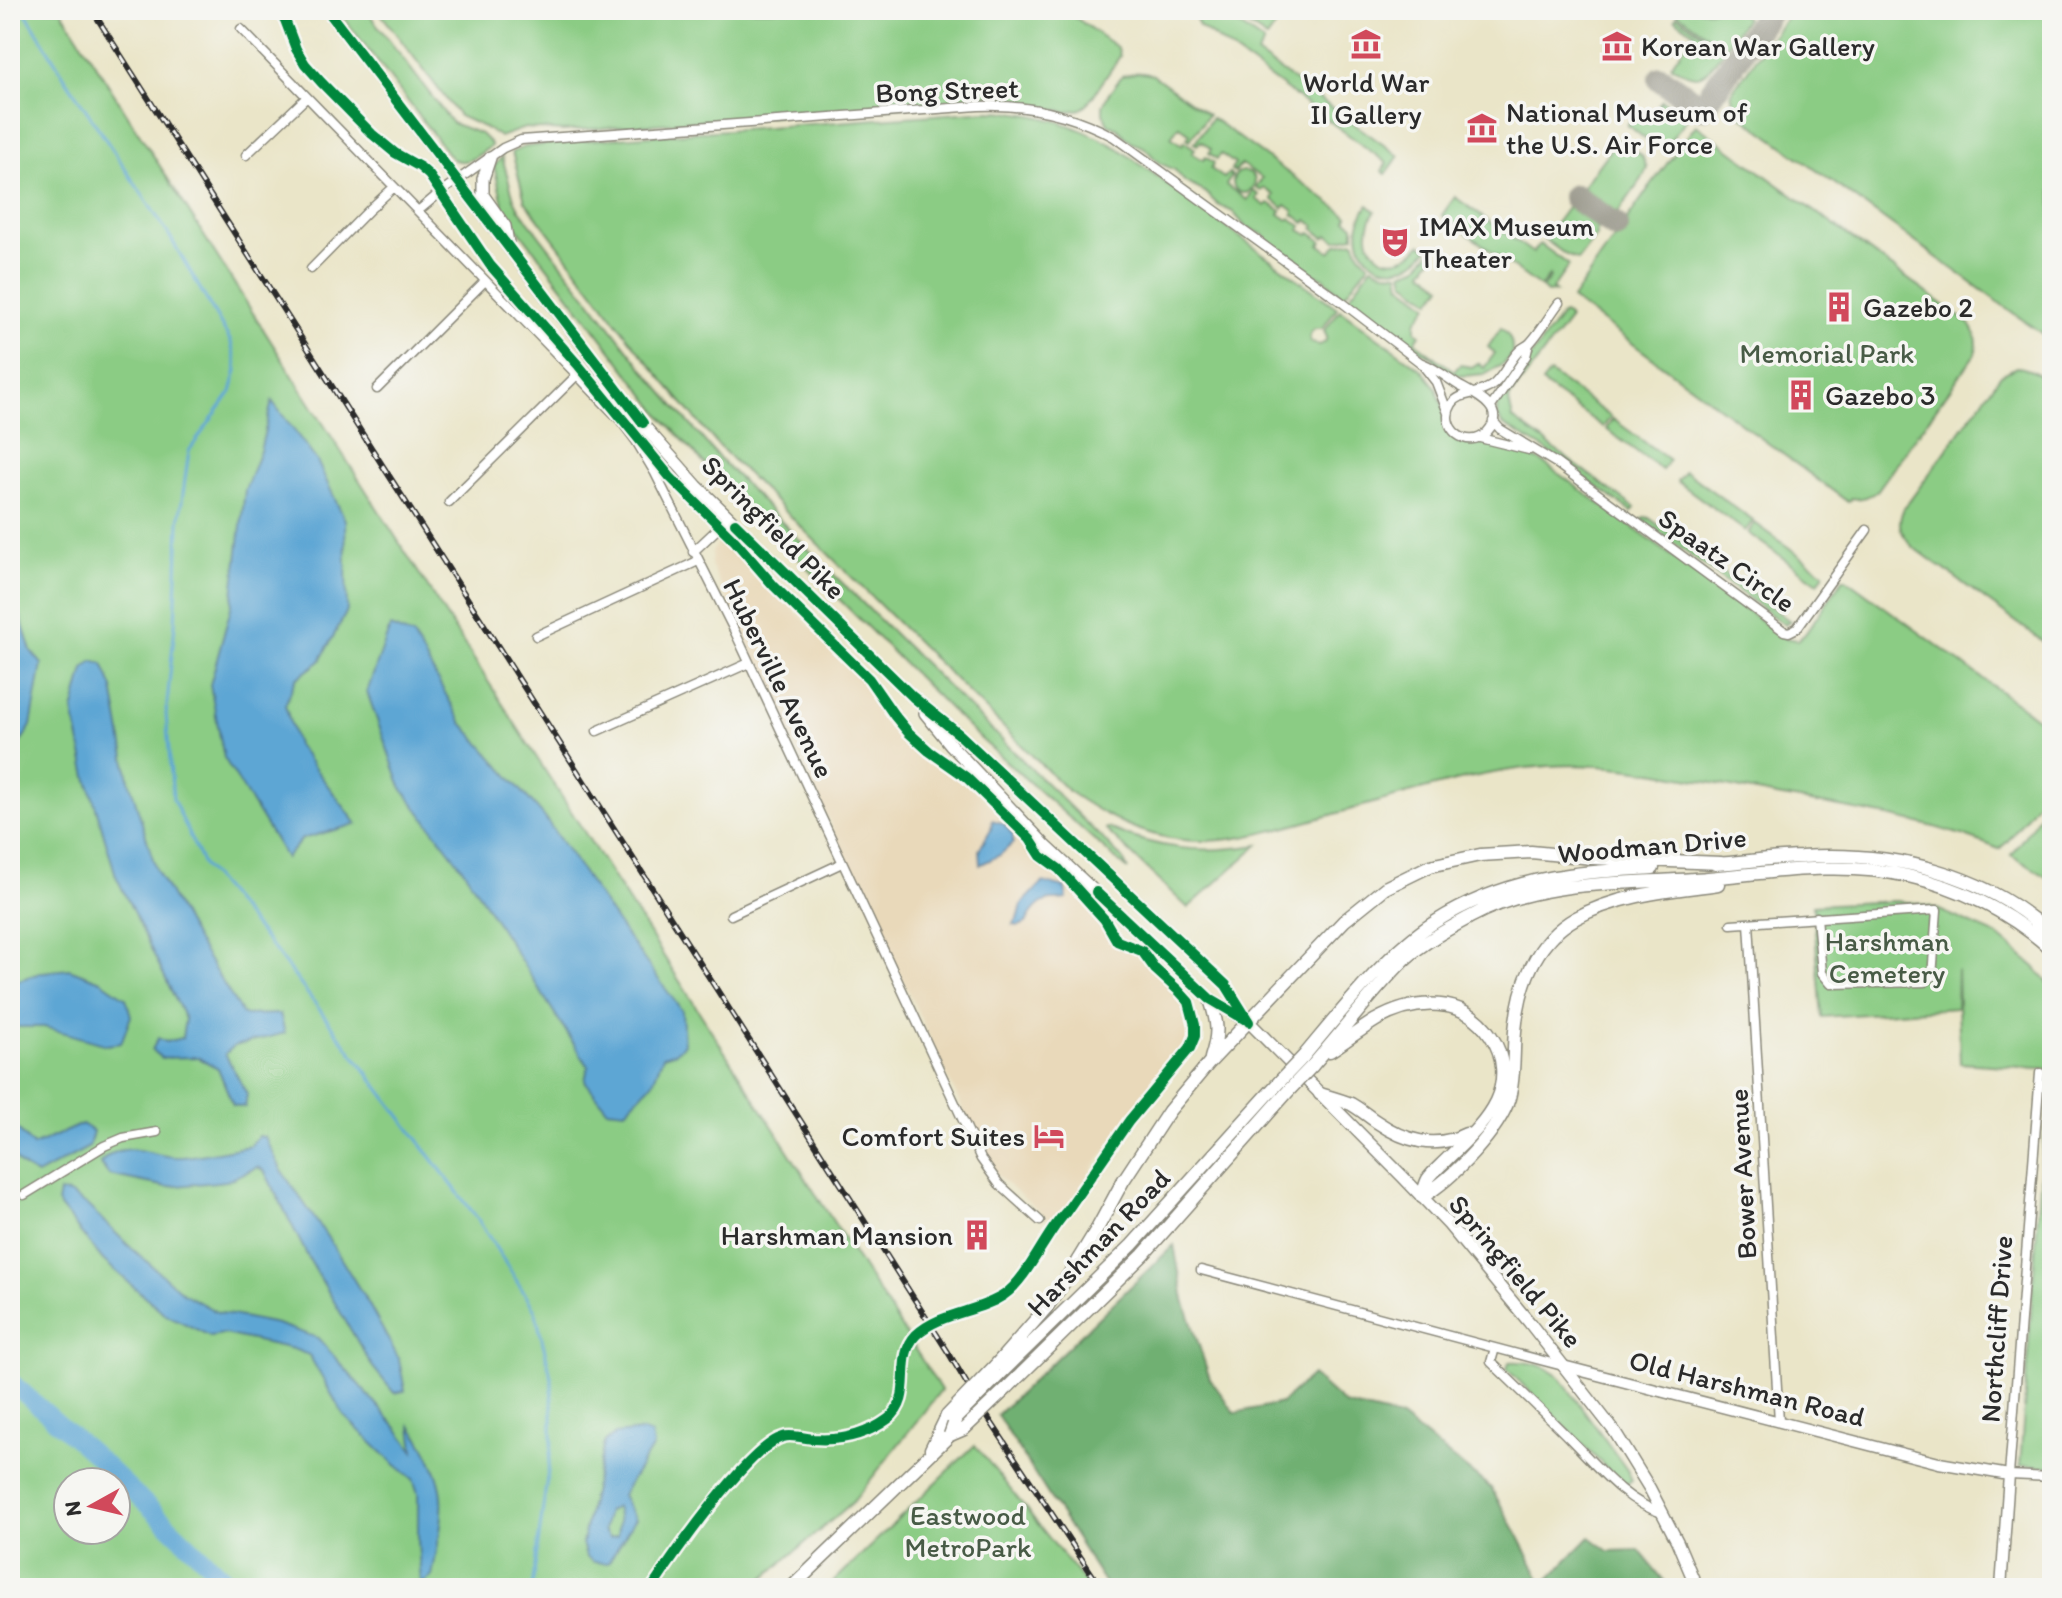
<svg xmlns="http://www.w3.org/2000/svg" width="2062" height="1598" viewBox="0 0 2062 1598" font-family="Itim,sans-serif">
<style>
.built{fill:#e9d9ba}
.green{fill:#8bcc84;stroke:#5b7c58;stroke-width:2;fill-rule:evenodd}
.forest{fill:#70b072;stroke:#4e6e4e;stroke-width:2}
.water{fill:#5da6d4;stroke:#446880;stroke-width:2;fill-rule:evenodd}
.lines{fill:none;stroke-linecap:round;stroke-linejoin:round}
.stream{stroke:#5da6d4;stroke-width:3}
.river{stroke:#5da6d4;stroke-width:18}
.taxiway{stroke:#8a887a;stroke-width:26}
.minor-casing{stroke:#8a887a;stroke-width:11}
.tertiary-casing{stroke:#8a887a;stroke-width:13}
.secondary-casing{stroke:#8a887a;stroke-width:14}
.primary-casing{stroke:#8a887a;stroke-width:15}
.minor{stroke:#fff;stroke-width:8}
.tertiary{stroke:#fff;stroke-width:10}
.secondary{stroke:#fff;stroke-width:11}
.primary{stroke:#fff;stroke-width:12}
.rail-casing{stroke:#2b2b2b;stroke-width:6}
.rail{stroke:#f6f6f2;stroke-width:3;stroke-dasharray:9;stroke-linecap:butt}
.primary-bridge-casing{stroke:#8a887a;stroke-width:15;stroke-linecap:butt}
.primary-bridge{stroke:#fff;stroke-width:12}
.cycleway-casing{stroke:#f6f6f2;stroke-width:15}
.cycleway{stroke:#00873e;stroke-width:10}
.labels{text-anchor:middle;stroke-width:7;stroke-linejoin:round;paint-order:stroke}
.poi-label{font-size:28px;fill:#2b2b2b;stroke:#f6f6f2;text-anchor:start}
.street-label{font-size:28px;fill:#2b2b2b;stroke:#f6f6f2}
.park-label{font-size:28px;fill:#485b46;stroke:#f6f6f2}
</style>
<rect width="100%" height="100%" fill="#f6f6f2"/>
<filter id="ink" filterUnits="userSpaceOnUse"><feTurbulence type="fractalNoise" baseFrequency=".0125" numOctaves="2"/><feDisplacementMap in="SourceGraphic" scale="16" xChannelSelector="R" yChannelSelector="G"/><feConvolveMatrix kernelMatrix="1 2 1 2 8 2 1 2 1" color-interpolation-filters="sRGB"/></filter>
<filter id="wash" filterUnits="userSpaceOnUse"><feTurbulence type="fractalNoise" baseFrequency=".006" numOctaves="4" result="noise"/><feDisplacementMap in="SourceGraphic" scale="32" xChannelSelector="R" yChannelSelector="G"/><feGaussianBlur stdDeviation="1.8" result="paint"/><feColorMatrix in="noise" values="0 0 0 0 0 0 0 0 0 0 0 0 0 0 0 0 0 1.4 0 .05"/><feComposite in="paint" operator="in"/></filter>
<g filter="url(#wash)">
<rect width="100%" height="100%" fill="#eae5c8"/>
<path class="built" d="M731,540L767,583L872,688L883,708L910,740L957,773L1026,840L1100,920L1111,939L1117,945L1131,948L1177,993L1187,1010L1192,1022V1030L1186,1048L1127,1119L1064,1210L1052,1222L999,1177L984,1155L711,565L712,552L716,545L724,541Z"/>
<path class="green" d="M10,10H61L303,392L941,1390L853,1502L752,1588H10ZM68,1482H116V1530H68Z
M338,10H366L452,123L481,134L491,144V146C478,155 468,166 452,159Z
M378,10H979V16L995,15V10H1011L1014,13L1030,12V10H1065L1118,48L1120,56L1087,105L1081,109L1068,112L1023,103L972,101L563,131L525,128L500,137L481,126L459,116Z
M1192,10H1219L1264,43L1257,54L1399,156L1386,174L1382,171L1387,163L1199,26Z
M1255,10H1287L1267,38L1245,23Z
M1673,10H1735L1746,18L1725,48Z
M1792,10H2052V341L1736,112L1731,93Z
M1677,16L1724,50C1705,75 1700,86 1671,65L1694,33L1675,19Z
M1138,72L1153,75L1208,115L1190,140L1187,138L1190,134L1179,126L1171,137L1182,145L1184,141L1195,149L1192,153L1203,160L1206,157L1214,163L1211,169L1224,178L1229,173L1232,176L1226,185L1247,200L1253,191L1259,195L1256,199L1266,206L1269,203L1281,211L1279,214L1288,220L1290,218L1302,226L1300,230L1309,235L1311,233L1322,241L1320,245L1330,252L1337,244L1354,241L1360,254L1369,264L1343,297L1324,278L1305,270L1294,257L1275,248L1264,235L1245,226L1233,212L1218,205L1205,192L1185,182L1175,170L1159,163L1144,147L1132,143L1116,127L1108,124L1103,113V105L1108,95L1122,76Z
M1662,100L1687,118L1670,141C1654,151 1640,134 1627,125L1635,114L1645,121Z
M989,111C1040,112 1074,124 1118,148L1337,308L1322,329H1315C1309,332 1308,338 1312,343L1320,345L1325,342L1327,337L1324,331L1340,310L1422,370L1436,388L1444,409L1445,423L1451,435L1463,443L1483,442L1500,446L1541,461L1785,638L1798,640L1805,634L1843,579H1846L2052,729V783L2007,842L1999,849C1929,819 1852,810 1777,796C1702,782 1626,761 1549,766C1471,771 1395,798 1320,818C1275,830 1230,845 1183,840C1138,835 1105,816 1068,791L716,443L637,349L525,201L512,152L525,147L563,142Z
M1212,118L1348,216L1346,220L1354,225V236L1336,240L1328,235L1325,238L1314,229L1315,226L1307,220L1305,223L1293,214L1294,211L1286,205L1283,208L1272,199L1274,195L1264,188L1261,191L1256,188L1262,178L1241,164L1235,172L1231,170L1235,164L1221,154L1217,159L1209,153L1211,149L1201,141L1197,145L1194,143Z
M1696,125L1970,324C1977,334 1979,343 1975,354L1877,491C1869,497 1860,500 1851,498L1848,502L1572,299L1651,185Z
M1618,139L1642,156L1647,168L1642,179L1616,215L1581,189Z
M502,157L514,199L519,209L644,370L718,457L823,564L1123,859L1128,870L973,732L720,481L663,418L505,212L494,166Z
M1233 182a11 11 0 1 1 22 0a11 11 0 1 1-22 0Z
M1455,197L1533,253L1540,244L1569,265L1552,289L1556,292L1547,293L1542,288L1550,278L1549,276L1540,287L1442,215Z
M1570,204L1592,219L1597,227L1596,236L1578,260L1566,255L1544,239Z
M1368,205L1375,211C1351,250 1394,279 1421,244L1428,249C1393,295 1335,251 1368,205Z
M1432,251L1435,254L1423,271L1442,286L1431,301L1405,282L1403,272L1417,267Z
M1372,266L1385,272L1399,273L1401,285L1428,305L1416,322V331L1420,334L1415,342L1454,371L1460,365L1472,367L1478,363L1484,368L1495,353L1488,347L1501,328C1510,335 1514,345 1511,356L1504,364L1484,374L1465,376L1452,374L1443,370L1431,356L1412,347L1402,335L1383,326L1373,314L1347,300Z
M1564,314L1568,317L1569,320L1510,397L1509,401L1513,419L1635,508L1632,512L1546,450L1502,424C1496,414 1495,407 1501,396L1562,315Z
M2016,367C2031,368 2040,375 2052,384V648L1912,546C1902,533 1896,528 1903,510L2001,375Z
M1550,373L1611,417L1603,427L1542,383Z
M1613,419L1669,460L1662,470L1606,429Z
M1685,471L1753,521L1745,531L1677,481Z
M1645,517L1649,518L1790,621L1785,625L1642,520Z
M1755,523L1824,573L1818,583L1748,533Z
M2052,798V880L2011,855Z
M1108,828C1159,850 1203,854 1258,845L1188,908L1106,830Z
M1895,901L1918,903L1937,909L1997,935L2035,967L2052,988V1069L1960,1063L1957,970L1956,1008L1822,1017L1813,905Z
M2052,1079V1466H2020L2043,1144Z
M1509,1362C1528,1361 1544,1364 1559,1376L1627,1470L1632,1480L1624,1486L1507,1369Z
M975,1445L1089,1588H827Z"/>
<path class="forest" d="M1174,1245L1184,1300L1210,1379L1235,1413L1281,1403L1312,1375L1344,1404L1401,1418L1491,1488L1519,1537L1543,1585L1590,1537L1609,1551L1639,1550L1670,1588H1108L997,1415Z"/>
<path class="water" d="M272,401L317,461L345,520L347,611L320,661L296,679L285,705L297,745L357,824L302,839L286,858L224,758L210,685L232,604L245,490L260,451Z
M10,612H19L31,651L42,664L31,726L10,759Z
M390,627L413,636L462,723L543,815L623,931L682,1011L684,1044L676,1052L663,1056L653,1082L625,1111L607,1109L585,1081L588,1066L461,866L401,787L367,692Z
M93,661L103,664L113,688L129,780L156,869L196,940L243,1015L280,1014L285,1033L234,1046L225,1054L247,1094L245,1107L233,1105L218,1068L197,1057L162,1058L152,1050L158,1038L166,1042L182,1038L185,1019L116,876L87,777L73,711L84,669Z
M992,820L1004,824L1013,835V843L1000,855L980,865L979,850L991,829Z
M1043,882L1065,888L1067,899C1062,900 1057,900 1052,900C1040,900 1031,912 1026,923L1019,926L1013,925L1019,916L1022,904Z
M69,969L101,981L126,998L131,1016L121,1043L107,1045L44,1027H10V983L43,972Z
M10,1121L33,1146L82,1124L93,1131L89,1147L37,1175C8,1161 10,1150 10,1121Z
M258,1136L265,1137L282,1171L330,1241L368,1303L399,1359L405,1391L394,1393L372,1366L309,1259L265,1172L258,1167L226,1181L167,1187L109,1175L100,1163C126,1135 153,1159 182,1157C205,1155 228,1150 250,1146Z
M59,1192L69,1194L88,1206L128,1245L183,1293L217,1312L277,1324L318,1338L396,1427L414,1451L411,1426C424,1444 436,1466 441,1489C446,1513 436,1552 432,1577L421,1584L418,1541V1493L413,1479L392,1462L344,1416L309,1355L293,1349L224,1334L210,1336L165,1314L103,1260L57,1203Z
M641,1431L651,1434L653,1446L622,1495L635,1519L608,1563L594,1562L586,1557L582,1543L604,1443L615,1434ZM616,1507L619,1521L617,1536L609,1538L603,1530L608,1511Z"/>
<g class="lines">
<path class="stream" d="M24,10L67,81L169,235L231,342L237,370L231,392L189,451L179,522L175,624L166,714L173,799L203,865L276,952L477,1218L535,1310L552,1380V1441L532,1588"/>
<path class="river" d="M10,1381L103,1463L234,1588"/>
<path class="taxiway" d="M1661,79L1702,107L1770,10
M1575,197L1616,226"/>
</g>
</g>
<g filter="url(#ink)">
<g class="lines">
<g class="minor-casing">
<path id="minor" d="M241,29L577,375L620,420L636,441L655,473L735,632L981,1159L999,1184L1040,1221
M246,155L307,97
M418,211L442,191L503,148L521,140L978,106C1026,104 1072,114 1114,137L1343,303L1421,363L1436,382L1448,413
M311,269L369,210L394,187
M1422,363C1435,368 1446,377 1458,385C1474,394 1509,409 1487,432C1468,452 1437,427 1452,404C1460,391 1481,396 1494,384C1505,374 1510,359 1520,350C1523,347 1527,346 1530,343C1541,331 1549,316 1559,303
M377,389L485,281
M1491,407L1526,356L1529,344
M1493,421L1500,429L1556,463L1784,631L1789,632L1797,628L1867,530
M1480,438L1529,450
M449,502L577,375
M693,552L729,518
M536,636L698,561
M597,731L749,663
M731,915L842,863
M1749,923L1779,1421
M1731,924L1937,910L1932,977L1925,982L1831,984L1822,973L1817,917
M2040,1073L2009,1475L2052,1477
M24,1195L104,1146L123,1138L157,1132
M1201,1270L1563,1366
M1495,1348L1491,1362C1518,1388 1545,1414 1571,1440C1599,1468 1624,1501 1662,1513"/>
</g>
<g class="tertiary-casing">
<path id="tertiary" d="M1563,1366L1939,1463L2009,1475L2001,1588"/>
</g>
<g class="secondary-casing">
<path id="secondary" d="M327,10L646,428L697,486L913,697L960,735L1226,985L1249,1022L1403,1177L1449,1225L1529,1322L1615,1432L1650,1489L1677,1541L1697,1588
M490,158L483,179V195L505,226L508,243
M925,713L951,745L1045,845L1210,999L1246,1021"/>
</g>
<g class="primary-casing">
<path id="primary" d="M1715,864C1744,862 1772,858 1801,857C1892,851 1984,872 2052,935
M1210,999C1218,1024 1219,1033 1211,1058
M1330,1051C1346,1041 1361,1029 1376,1020C1415,998 1465,996 1491,1036C1504,1055 1506,1080 1496,1101C1485,1124 1463,1143 1445,1161C1439,1167 1432,1173 1428,1179C1425,1184 1424,1191 1422,1197
M1303,1057C1340,1013 1387,952 1435,922C1472,899 1513,884 1555,877C1587,871 1620,870 1653,868
M1312,1066C1343,1031 1371,993 1404,960C1422,943 1448,929 1470,917C1542,877 1629,885 1708,878C1774,872 1842,861 1908,876C1962,888 2011,913 2052,950
M1320,1094C1330,1097 1341,1100 1351,1104C1360,1109 1368,1116 1377,1122C1405,1141 1434,1150 1466,1134
M1422,1197C1452,1179 1499,1131 1509,1098C1515,1076 1513,1053 1515,1031C1519,986 1535,941 1576,918C1619,894 1670,891 1718,884
M995,1366L1046,1308L1067,1278L1097,1229L1123,1181L1169,1111L1209,1063L1344,921L1385,888L1430,866L1480,855L1531,852L1593,858L1721,863
M998,1376L1132,1245L1281,1080
M1008,1387L1143,1255L1290,1089
M931,1449L947,1416
M791,1588L950,1435"/>
</g>
<use href="#minor" class="minor"/>
<use href="#tertiary" class="tertiary"/>
<use href="#secondary" class="secondary"/>
<use href="#primary" class="primary"/>
<g class="rail-casing">
<path id="rail" d="M92,10L948,1352L979,1404L1101,1588"/>
</g>
<use href="#rail" class="rail"/>
<g class="primary-bridge-casing">
<path id="primary-bridge" d="M1281,1080L1303,1057
M1290,1089L1312,1066
M947,1416L995,1366
M950,1435L956,1418L998,1376
M950,1435L964,1429L1008,1387"/>
</g>
<use href="#primary-bridge" class="primary-bridge"/>
<g class="cycleway-casing">
<path id="cycleway" d="M278,10L285,20L296,49L305,64L321,82L372,134L395,153L420,167L429,175L490,265L579,366L670,477L735,541L774,586L869,679L894,715L908,732L929,751L966,777L1030,839L1041,856L1059,869L1105,920L1117,941L1142,951L1155,969L1179,991L1189,1002L1195,1025V1036L1190,1048L1129,1121L1066,1212C1044,1236 1029,1277 1004,1295C977,1313 941,1312 916,1335C893,1359 916,1398 888,1419C866,1435 839,1441 813,1439C804,1438 791,1434 783,1437C749,1446 673,1556 652,1588
M327,10L643,423
M735,523L913,697L960,735L1226,985L1249,1022
M1096,892L1210,999L1244,1019"/>
</g>
<use href="#cycleway" class="cycleway"/>
</g>
</g>
<defs>
<g id="museum-bare" transform="scale(2.4)"><path d="M0-6L6-3V-2H-6V-3ZM-5-1h2V3h-2ZM-1-1h2V3h-2ZM3-1h2V3H3ZM-6 4H6V6H-6Z" fill="#d1495b" stroke="#f6f6f2" stroke-width="2.5" paint-order="stroke"/></g>
<g id="theatre-bare" transform="scale(2.4)"><path d="M-5-5.5Q0-4 5-5.5V0Q5 5 0 6Q-5 5-5 0ZM-3.3-2.5H-1v1.5H-3.3ZM1-2.5H3.3v1.5H1ZM-2.8 1Q0 5.5 2.8 1Z" fill="#d1495b" stroke="#f6f6f2" stroke-width="2.5" paint-order="stroke"/></g>
<g id="building-bare" transform="scale(2.4)"><path d="M-4-6H4V6H1V3H-1V6H-4ZM-2.5-4.3h1.7v1.8h-1.7ZM.8-4.3h1.7v1.8H.8ZM-2.5-1h1.7V.8h-1.7ZM.8-1h1.7V.8H.8Z" fill="#d1495b" stroke="#f6f6f2" stroke-width="2.5" paint-order="stroke"/></g>
<g id="hotel-bare" transform="scale(2.4)"><path d="M-6-4.5h1.5V1H6V5H4.5V3h-9V5H-6ZM-4 0a1.8 1.8 0 1 1 3.6 0ZM.5 0V-2.5h3Q6-2.5 6 0Z" fill="#d1495b" stroke="#f6f6f2" stroke-width="2.5" paint-order="stroke"/></g>
</defs>
<g fill-rule="evenodd">
<use href="#museum-bare" x="1366" y="44"/>
<use href="#museum-bare" x="1617" y="46"/>
<use href="#museum-bare" x="1482" y="128"/>
<use href="#theatre-bare" x="1395" y="242"/>
<use href="#building-bare" x="1839" y="307"/>
<use href="#building-bare" x="1801" y="395"/>
<use href="#hotel-bare" x="1049" y="1136"/>
<use href="#building-bare" x="977" y="1235"/>
</g>
<g class="labels">
<g class="poi-label">
<text x="1641" y="56">Korean War Gallery</text>
<text x="1366" y="92" text-anchor="middle">World War<tspan x="1366" dy="32">II Gallery</tspan></text>
<text x="1506" y="122">National Museum of<tspan x="1506" dy="32">the U.S. Air Force</tspan></text>
<text x="1419" y="236">IMAX Museum<tspan x="1419" dy="32">Theater</tspan></text>
<text x="1863" y="317">Gazebo 2</text>
<text x="1825" y="405">Gazebo 3</text>
<text x="1025" y="1146" text-anchor="end">Comfort Suites</text>
<text x="953" y="1245" text-anchor="end">Harshman Mansion</text>
</g>
<g class="street-label">
<text transform="translate(947 90) rotate(-2)" y="10">Bong Street</text>
<text transform="translate(774 527) rotate(45)" y="10">Springfield Pike</text>
<text transform="translate(1727 560) rotate(35)" y="10">Spaatz Circle</text>
<text transform="translate(779 678) rotate(64)" y="10">Huberville Avenue</text>
<text transform="translate(1652 845) rotate(-5)" y="10">Woodman Drive</text>
<text transform="translate(1742 1174) rotate(-93)" y="10">Bower Avenue</text>
<text transform="translate(1098 1242) rotate(-46)" y="10">Harshman Road</text>
<text transform="translate(1516 1271) rotate(50)" y="10">Springfield Pike</text>
<text transform="translate(1996 1329) rotate(-86)" y="10">Northcliff Drive</text>
<text transform="translate(1747 1388) rotate(14)" y="10">Old Harshman Road</text>
</g>
<g class="park-label">
<text x="1827" y="363">Memorial Park</text>
<text x="1887" y="951">Harshman<tspan x="1887" dy="32">Cemetery</tspan></text>
<text x="968" y="1525">Eastwood<tspan x="968" dy="32">MetroPark</tspan></text>
</g>
</g>
<rect width="2062" height="1598" fill="none" stroke="#f6f6f2" stroke-width="40"/>
<g transform="translate(92 1506) rotate(262)"><circle r="38" fill="#f6f6f2" stroke="#a5a5a2" stroke-width="2"/>
<path d="M0-6L14 30L0 20L-14 30Z" fill="#d1495b"/>
<text y="-12" font-size="22" font-weight="bold" text-anchor="middle" fill="#2b2b2b">N</text>
</g>
</svg>
